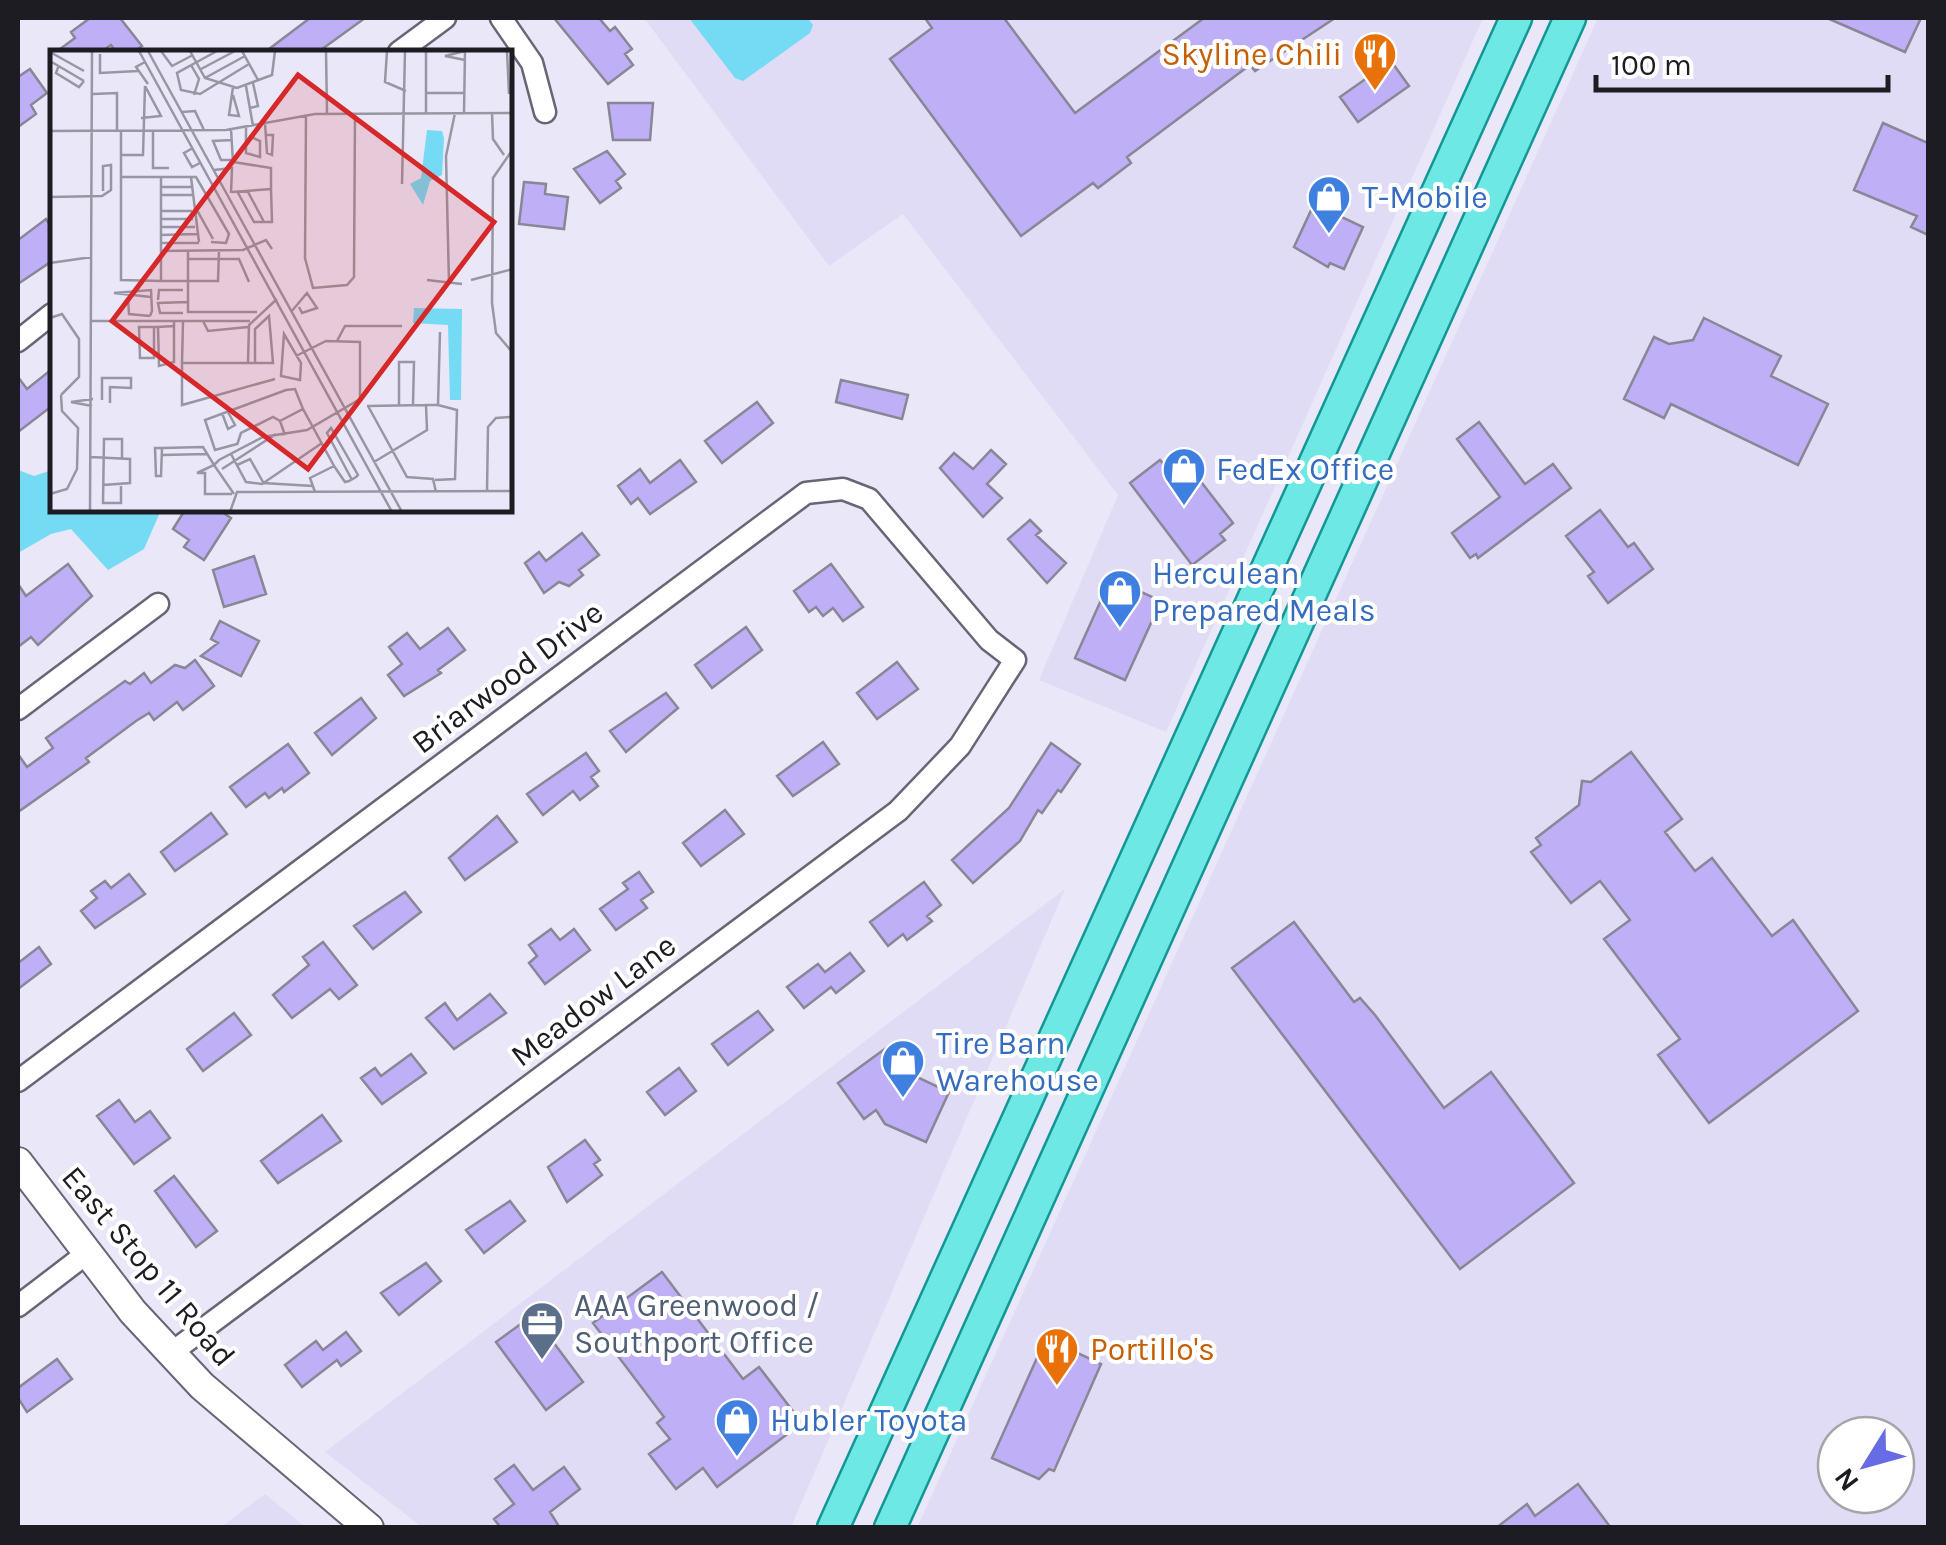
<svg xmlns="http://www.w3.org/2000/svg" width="1946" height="1545" viewBox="0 0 1946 1545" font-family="Karla,sans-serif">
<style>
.built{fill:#e1dcf5;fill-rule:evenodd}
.water{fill:#75daf4}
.building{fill:#beaff7;stroke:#898696;stroke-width:2.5}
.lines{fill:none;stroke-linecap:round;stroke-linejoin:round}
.minor-casing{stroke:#686675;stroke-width:25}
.secondary-casing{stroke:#686675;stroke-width:32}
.primary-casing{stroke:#139696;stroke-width:35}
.minor{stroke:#fff;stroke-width:20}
.secondary{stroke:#fff;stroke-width:28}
.primary{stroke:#6ee8e5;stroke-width:30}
.labels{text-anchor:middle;stroke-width:8;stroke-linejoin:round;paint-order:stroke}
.food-label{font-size:32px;fill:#c56008;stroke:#fff;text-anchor:end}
.shop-label{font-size:32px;fill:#366cbe;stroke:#fff;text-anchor:start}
.street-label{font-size:32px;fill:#1d1c22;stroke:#fff}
.service-label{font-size:32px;fill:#4e5e75;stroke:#fff;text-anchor:start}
.inset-road{fill:none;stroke:#9896a3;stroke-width:2.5}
.view{fill:#d62828;fill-opacity:0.15;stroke:#d62828;stroke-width:5}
.inset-edge{fill:none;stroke:#1d1c22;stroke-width:5}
</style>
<rect width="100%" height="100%" fill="#eae7f9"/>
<path class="built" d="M644,18H1483L1166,732L1039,680L1118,495L903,214L829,266Z
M1598,18H1928V1527L917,1528ZM1836,1435H1896V1495H1836Z
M1065,889L791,1527H422L325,1452Z
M265,1494L305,1527H221Z"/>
<path class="water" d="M689,18H808L813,25L810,33L743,81L735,78Z
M18,470L34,476L52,470V510H161L144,549L108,570L71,529L51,534L18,553Z"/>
<path class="building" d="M90,18H120L142,46L134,52H116L111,45L101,52H56L75,38L71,32Z
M310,18H365L318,52H265Z
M554,18H599L610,31L615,27L632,49L625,54L633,65L608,84Z
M925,18H1004L1075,113L1204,18H1335L1255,71L1250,65L1127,157L1131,163L1098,188L1093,183L1021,236L890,59L932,28Z
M1827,18H1921L1905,52Z
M1391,61L1409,86L1358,122L1340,97Z
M30,69L47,93L31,105L36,114L18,127V77Z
M608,103H653L650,140H613Z
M1883,123L1928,143V235L1911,227L1917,216L1854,190Z
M607,151L625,174L616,181L621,188L600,203L574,169Z
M524,182L546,184L545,194L568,197L564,229L519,224Z
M1314,204L1363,227L1344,269L1330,263L1328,267L1294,247Z
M46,219L52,228V261L18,284V240Z
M1704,318L1781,356L1771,376L1828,404L1798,465L1671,404L1664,418L1624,399L1654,337L1669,344L1693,340Z
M52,369V406L18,432V377L27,389Z
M841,380L908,395L902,419L836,402Z
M757,402L773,423L722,463L705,441Z
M1479,422L1525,484L1553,464L1571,488L1478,558L1476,554L1470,558L1452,533L1500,497L1457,439Z
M991,450L1006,464L987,484L1002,498L983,517L940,468L954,453L973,469Z
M1181,456L1233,523L1220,534L1225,540L1192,565L1130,483L1160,460L1166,467Z
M680,460L696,482L650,514L638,498L631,504L618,486L640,469L650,483Z
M185,510H219L231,518L204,560L184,547L189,540L173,529Z
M1600,510L1628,547L1634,543L1653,569L1608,603L1588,576L1594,572L1566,536Z
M1030,520L1041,531L1036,535L1066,563L1047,583L1008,539Z
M582,533L599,555L579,570L583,575L569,586L559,582L544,593L525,563L539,552L546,561Z
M254,556L266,594L224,607L213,570Z
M68,564L92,596L38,645L31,637L18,647V584L26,596Z
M831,564L863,607L843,621L833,608L823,616L816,607L809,612L794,591Z
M1111,578L1161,601L1125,680L1075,658Z
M220,621L259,641L241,676L201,656L218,643L211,639Z
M746,627L762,650L712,688L695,665Z
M448,628L465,650L438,670L441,673L404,696L388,675L402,664L389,647L407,633L420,649Z
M195,660L214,686L183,710L177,702L154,720L149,713L136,721L86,758L89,762L18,812V754L27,767L53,748L46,738L125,681L130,684L144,673L151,683L175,665L185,668Z
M897,662L918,689L877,719L857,693Z
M666,693L678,708L626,752L610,731Z
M361,698L376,718L332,755L315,733Z
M823,742L839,764L793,796L777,776Z
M1051,743L1080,764L1061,792L1058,790L1042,813L1038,810L1020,841L973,883L952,860L1009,808Z
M288,744L309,773L284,792L282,788L269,798L265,793L246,807L230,787Z
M1631,752L1682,819L1665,832L1695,871L1712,858L1772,936L1793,920L1858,1011L1709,1123L1658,1055L1680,1039L1604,939L1630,920L1600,881L1571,903L1531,852L1541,845L1536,838L1579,805L1582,781L1591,782Z
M586,753L599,771L591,777L598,786L580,800L573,791L543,815L527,794Z
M725,810L744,834L701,866L683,843Z
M211,813L227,834L175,871L161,852Z
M497,816L517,842L465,880L449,858Z
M639,872L653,892L641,900L647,908L616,930L600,909L628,889L623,883Z
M129,874L145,894L95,928L81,911L97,898L91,891L105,881L111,888Z
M924,882L941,905L927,916L932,921L907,940L903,934L888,946L870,922Z
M405,892L421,912L373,949L354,926Z
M1294,922L1354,1002L1360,998L1375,1015L1444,1108L1491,1072L1574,1183L1460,1269L1232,968Z
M551,929L560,940L574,929L590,950L545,984L529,963L537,956L529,945Z
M323,942L357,985L339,999L330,989L292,1018L273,995L309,965L303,957Z
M39,947L51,964L18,989V963Z
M850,953L864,971L836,993L831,987L804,1008L787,987L818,964L825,972Z
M490,994L506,1013L454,1049L426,1018L445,1003L457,1020Z
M758,1011L773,1030L728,1065L712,1044Z
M234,1013L251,1035L203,1071L187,1049Z
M893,1043L919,1078L949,1092L926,1142L885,1124L876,1110L864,1119L838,1083Z
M411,1054L426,1073L382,1104L361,1078L375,1068L381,1076Z
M679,1068L696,1091L665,1115L647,1092Z
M119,1100L135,1122L150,1111L170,1138L134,1164L97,1116Z
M322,1115L341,1141L278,1183L261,1161Z
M585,1140L600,1160L594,1164L602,1175L567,1202L548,1167Z
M174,1176L217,1231L196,1247L155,1191Z
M510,1201L525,1221L484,1253L466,1230Z
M426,1263L441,1281L399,1315L381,1293Z
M662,1272L743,1379L759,1367L802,1423L717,1487L703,1468L676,1489L649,1454L670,1439L657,1423L664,1417L593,1323Z
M533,1315L583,1382L546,1410L496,1342Z
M346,1332L361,1351L341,1366L337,1360L302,1387L285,1365L316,1341L323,1350Z
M1046,1338L1101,1364L1054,1471L1049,1469L1039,1479L992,1458Z
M57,1359L72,1379L27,1412L18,1398V1388Z
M514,1465L533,1490L564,1467L580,1489L550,1512L560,1528H501L494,1519L514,1504L495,1479Z
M1578,1484L1611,1528H1496L1527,1504L1535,1516Z"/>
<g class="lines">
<g class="minor-casing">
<path id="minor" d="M501,18L532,63L545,112
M399,52L445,18
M18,341L52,314
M18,709L158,604
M18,1081L806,493L843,489L869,499L989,640L1015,660L960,746L898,811L171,1353
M18,1306L86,1254"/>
</g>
<g class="secondary-casing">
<path id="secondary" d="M18,1162L133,1312L202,1386L369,1528"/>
</g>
<g class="primary-casing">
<path id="primary" d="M833,1528L1516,18
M890,1528L1570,18"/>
</g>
<use href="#minor" class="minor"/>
<use href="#secondary" class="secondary"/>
<use href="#primary" class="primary"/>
</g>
<defs>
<g id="restaurant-pin" transform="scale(2.25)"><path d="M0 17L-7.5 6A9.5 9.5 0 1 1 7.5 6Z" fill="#e8710a" stroke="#fff"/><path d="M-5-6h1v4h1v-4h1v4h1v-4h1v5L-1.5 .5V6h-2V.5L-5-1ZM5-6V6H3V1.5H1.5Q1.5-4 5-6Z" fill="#fff"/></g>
<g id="shop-pin" transform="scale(2.25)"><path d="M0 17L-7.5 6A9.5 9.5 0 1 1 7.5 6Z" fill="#3f7fe0" stroke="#fff"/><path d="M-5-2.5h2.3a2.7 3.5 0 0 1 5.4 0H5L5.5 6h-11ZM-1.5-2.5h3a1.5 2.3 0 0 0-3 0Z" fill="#fff"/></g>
<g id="office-pin" transform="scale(2.25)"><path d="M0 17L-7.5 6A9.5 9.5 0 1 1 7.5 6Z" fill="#5c6f8a" stroke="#fff"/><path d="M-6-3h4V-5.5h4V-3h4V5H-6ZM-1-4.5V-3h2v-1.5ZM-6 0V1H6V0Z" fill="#fff"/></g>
</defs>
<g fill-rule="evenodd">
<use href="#restaurant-pin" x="1375" y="54"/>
<use href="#shop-pin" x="1329" y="197"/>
<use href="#shop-pin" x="1184" y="469"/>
<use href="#shop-pin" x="1120" y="591"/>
<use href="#shop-pin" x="903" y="1061"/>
<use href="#office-pin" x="542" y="1323"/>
<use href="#restaurant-pin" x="1057" y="1349"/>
<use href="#shop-pin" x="737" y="1420"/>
</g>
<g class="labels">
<g class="food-label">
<text x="1342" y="65">Skyline Chili</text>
<text x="1090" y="1360" text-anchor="start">Portillo's</text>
</g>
<g class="shop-label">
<text x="1362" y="208">T-Mobile</text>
<text x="1216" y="480">FedEx Office</text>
<text x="1152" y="584">Herculean<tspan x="1152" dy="37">Prepared Meals</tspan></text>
<text x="936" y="1054">Tire Barn<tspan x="936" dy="37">Warehouse</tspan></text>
<text x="770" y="1431">Hubler Toyota</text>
</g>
<g class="street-label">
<text transform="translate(507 677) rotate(-37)" y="11">Briarwood Drive</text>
<text transform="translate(593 1000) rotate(-37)" y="11">Meadow Lane</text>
<text transform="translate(149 1266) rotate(50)" y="11">East Stop 11 Road</text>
</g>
<g class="service-label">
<text x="574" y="1316">AAA Greenwood /<tspan x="574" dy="37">Southport Office</tspan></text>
</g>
</g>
<g transform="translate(50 50)">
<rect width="462" height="462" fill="#eae7f9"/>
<path d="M377,80L392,81L394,88L392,125L380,131L373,155L360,134L371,128ZM364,258L412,259L411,350H400L398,275L363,273Z" fill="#75daf4"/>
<path class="inset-road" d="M89,1L342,462M98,1L352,462M111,1L122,16L143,5M140,1L155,28L187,38L222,25L225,1M167,1L127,23L131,40L150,44L199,14M192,1L208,30M276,1L277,63M337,1L335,32L356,41M457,1L459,44M0,2L34,21M50,4V23L88,21M415,10L395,6L415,1M0,11L34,31M95,12L86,17L98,34M9,15L6,23L29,37L34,31M141,15L149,29L144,45M151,19L185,1M155,28L195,6M196,36L203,76M183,37L179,65L189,66L183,45M376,43H414M43,44L67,43V80M200,58L208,56L203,33M132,62L145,61L154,80M376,63V1M414,63L415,1M442,63L443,89L454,105M256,65L255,208L263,238L297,235L304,227L305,63M91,68L111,66L95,36M215,73L217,103L222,105L223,85H217M196,77V103L210,107V91L199,86M181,79L183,112L221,118V139L182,142M71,80V230L111,231V201L193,200L216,190L222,199M103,80V118H119M0,81L176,80L265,64L463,63M182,90L163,91L171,110H183M143,98L134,103L142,117L150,113M463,99L443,128L442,253L446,283L463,303M71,105H93L95,36M164,120L182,118L181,143M71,127H146L179,184L176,193L161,192M141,127L149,192M352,134L355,1M111,137H142M197,140L214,172M187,141L204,172H214M111,145H142M0,147L52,146L61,140V115L53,116V141M111,161H142M142,165L148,162L163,189M111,169H143M214,172H222L221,139M111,177H145M111,185L147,184M111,193H149M111,201V127M138,201V262H207M138,209H189L199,232M0,213L42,207M377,230L412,234M421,230L463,219M111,231H168L169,201M399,234L396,106L405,63M78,248L79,264L100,266M108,250L109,240H133M241,262L257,243L267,258L252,263L249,257M133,263H110L108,253L138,252M100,266L102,261L101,240L64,243L101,247M0,268L12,264L29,289V327L11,345M42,271H200M153,271L158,281L198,277M133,272L132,313H198L199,275L227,249M124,276L108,277L109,316L124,312V272M104,277V308H90L89,277H108M234,284L251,313L250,330L231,326ZM287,291L295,276H352M132,313V355L225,329M198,313H223L219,266L205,279V313M52,350V328H81V338L60,337V353M349,355V312H364L363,354M42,356L21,352L43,349M317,356L376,355M318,356L357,427L383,429L386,442M172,363L178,379L185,375L178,362M235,385L230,371L253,359L284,416L260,428L265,442M187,394L165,400L155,370L236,340L245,339L253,359M187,395L191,383L223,367L230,371M112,398L111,426H106L105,398H112L153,397L164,415L147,423H155V444H182M181,404L196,432L212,434L272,393M112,405L158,404M41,407L80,409V433L53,435M324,412L377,380L376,355H388M187,415L200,409L213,432M284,416L295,432L299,431L306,427L308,425L281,378L277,383L302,430M172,419L226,384M385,430L405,429L407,360L388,355L390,282M213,433L263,436M71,436V453H53L54,389H72V408M437,442L438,377L446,368L460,367M0,444L17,439L27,419L28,378L12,361L11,345M184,444L164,415L169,410L213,387L257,380L310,349V292L276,291L246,306M40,462L42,1M180,462L187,442L463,441"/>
<path class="view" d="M248,25L444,172L258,419L62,271Z"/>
<rect width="462" height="462" class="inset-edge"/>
</g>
<rect width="1946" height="1545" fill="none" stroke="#1d1c22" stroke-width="40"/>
<g transform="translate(1866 1465) rotate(233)"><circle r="48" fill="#ffffff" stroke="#a5a4a7" stroke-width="2.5"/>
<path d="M0-8L18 38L0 25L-18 38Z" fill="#676be4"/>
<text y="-15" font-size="28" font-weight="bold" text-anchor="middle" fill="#1d1c22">N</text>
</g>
<path d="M1596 75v15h292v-15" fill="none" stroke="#1d1c22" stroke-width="5"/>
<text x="1611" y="75" font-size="30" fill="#1d1c22" stroke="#ffffff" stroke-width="8" paint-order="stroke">100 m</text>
</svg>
